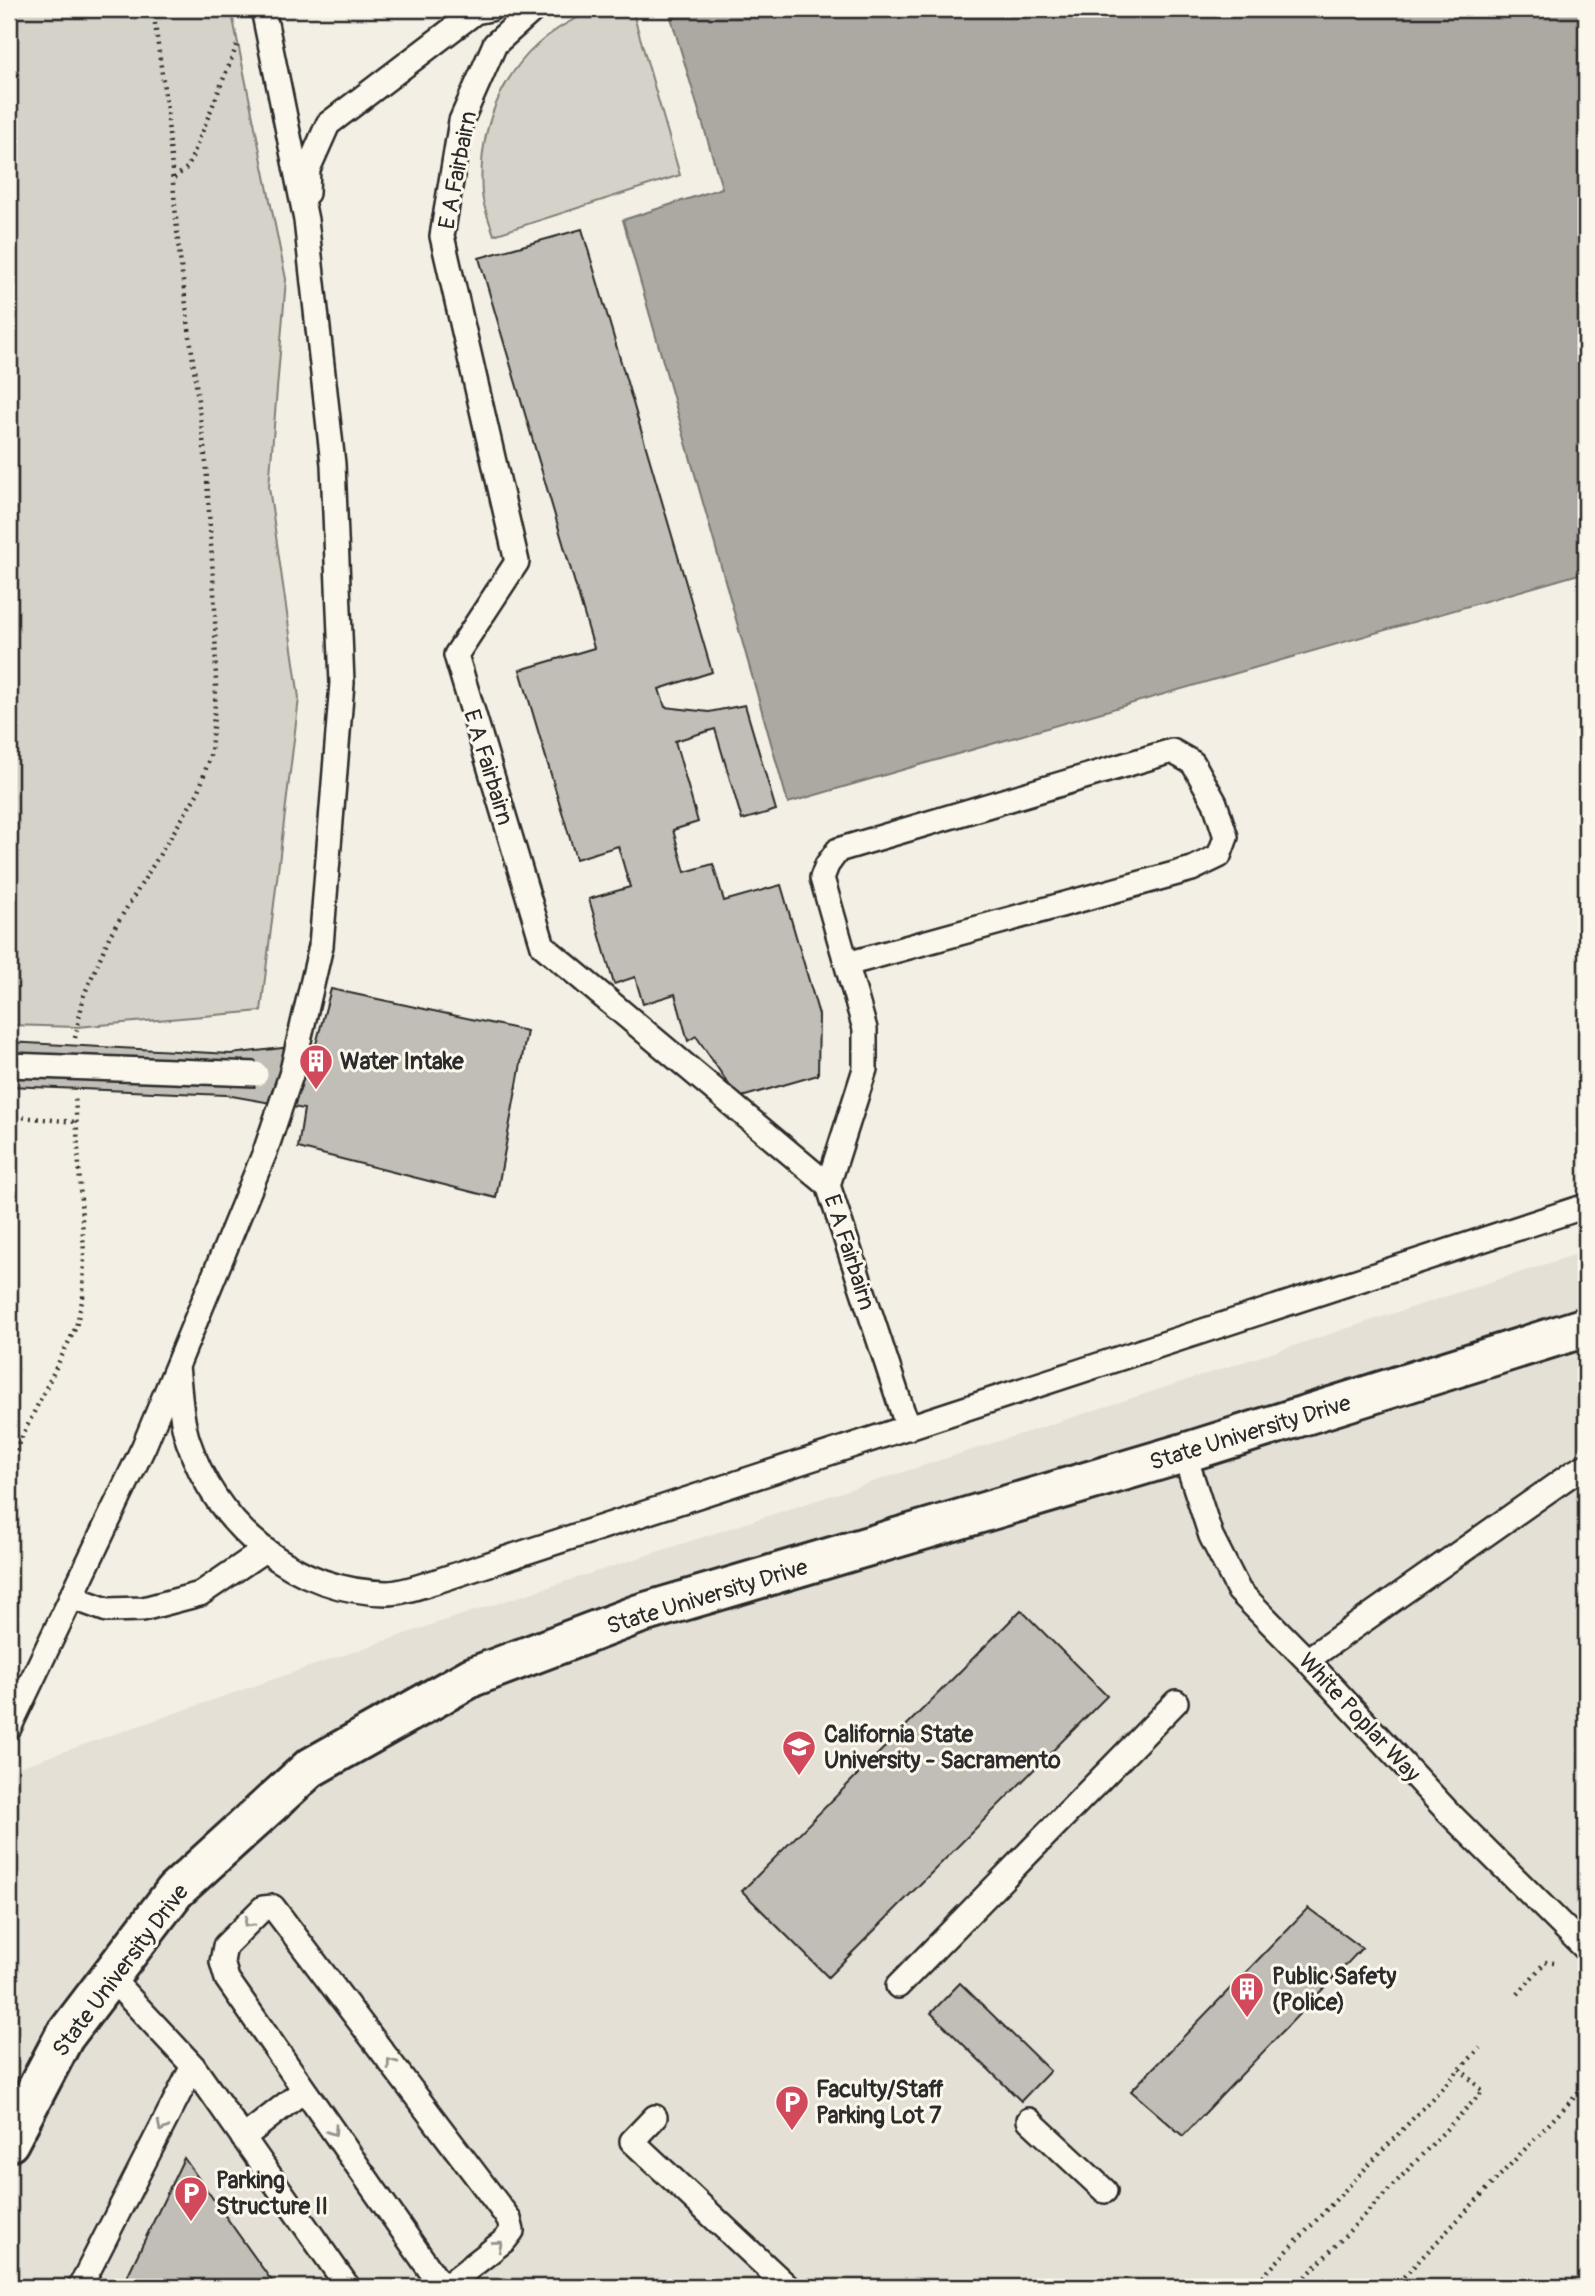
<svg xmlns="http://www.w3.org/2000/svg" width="1595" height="2296" viewBox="0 0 1595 2296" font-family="Pangolin,sans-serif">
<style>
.built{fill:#e4e0d6}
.green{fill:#d5d2c9;stroke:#807e7a;stroke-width:2}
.water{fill:#aca9a2;stroke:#787772;stroke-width:2}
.building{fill:#c0beb6;stroke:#2b2b2b;stroke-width:2}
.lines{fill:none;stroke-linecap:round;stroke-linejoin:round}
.service-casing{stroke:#2b2b2b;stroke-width:28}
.tertiary-casing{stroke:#2b2b2b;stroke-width:44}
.path{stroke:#2b2b2b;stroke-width:4.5;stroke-dasharray:2 5;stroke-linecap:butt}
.service{stroke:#fbf7ec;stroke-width:23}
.tertiary{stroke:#fbf7ec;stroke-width:38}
.service-bridge-casing{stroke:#2b2b2b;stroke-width:28;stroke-linecap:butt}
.service-bridge{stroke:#fbf7ec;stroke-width:23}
.oneway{stroke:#93918c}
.labels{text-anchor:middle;stroke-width:6;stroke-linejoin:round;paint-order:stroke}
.street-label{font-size:23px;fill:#2b2b2b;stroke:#fbf7ec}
.poi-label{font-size:23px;font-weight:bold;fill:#2b2b2b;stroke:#fbf7ec;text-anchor:start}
</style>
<rect width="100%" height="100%" fill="#f3efe4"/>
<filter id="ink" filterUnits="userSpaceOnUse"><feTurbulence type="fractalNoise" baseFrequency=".0143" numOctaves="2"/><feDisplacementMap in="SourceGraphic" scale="14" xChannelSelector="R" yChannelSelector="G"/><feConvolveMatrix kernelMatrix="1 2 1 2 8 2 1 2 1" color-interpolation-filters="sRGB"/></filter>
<g filter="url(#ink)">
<path class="built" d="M1586,1251V2287H9V1786L16,1768L431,1625Z"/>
<path class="green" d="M9,9H231L286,279L269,487L299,698L261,1011L77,1027L9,1025Z
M604,9H623L633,13L680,175L494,235C490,222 483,207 482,194C477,124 506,57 569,22C579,16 592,13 604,9Z"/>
<path class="water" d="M677,9H1586V572L788,803L623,220L722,188L669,11Z"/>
<path class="building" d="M582,229L712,672L659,689L665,707L709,712L745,705L776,810L742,820L715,729L675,741L698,822L673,830L685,872L713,864L724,901L781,885L819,1015L818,1075L738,1098L696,1036L688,1041L675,994L643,1004L635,977L614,984L589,899L630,887L618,846L576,859L520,670L594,648L479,258Z
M331,989L527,1031L496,1198L298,1148L304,1109L226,1095L9,1086V1042L231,1054L316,1044Z
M1021,1610L1107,1696L828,1977L742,1891Z
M1308,1908L1362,1948L1183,2136L1131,2091Z
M960,1983L1050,2071L1021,2101L931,2013Z
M184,2158L276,2287H122Z"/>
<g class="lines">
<g class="service-casing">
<path id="service" d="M534,9L495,44L461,121L442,236L517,562L456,655L543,946L828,1185L908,1428
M307,193L308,169L328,124L475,12L490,9
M828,1185L865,1069V1029L822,878L827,865L838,850L1172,751L1193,763L1215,803L1226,837L1219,856L1192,869L847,964
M177,1367C180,1390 180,1418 188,1441C217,1527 294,1592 387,1593C402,1593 420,1586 434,1582L1586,1206
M1184,1453L1211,1536L1239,1591L1307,1660L1448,1812L1586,1949
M71,1597L107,1610L143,1609L200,1594L263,1551
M1307,1660L1573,1473L1586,1466
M9,1728L144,1446L265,1152L291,1075L321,946L342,683L333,464L306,220L263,9
M110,1977L193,2066L348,2287
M898,1986L1176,1702
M655,2117L632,2141L788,2287
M1029,2120L1105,2191
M243,2138L304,2090
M80,2287L193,2066
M442,2287L227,1979L222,1962L225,1946L263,1908L273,1907L509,2219L512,2231L505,2240L445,2287"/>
</g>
<g class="tertiary-casing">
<path id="tertiary" d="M9,2142L64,2037L175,1891L310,1768L472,1677L639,1614L1184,1453L1586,1327"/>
</g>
<path class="path" d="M174,178L188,167L237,45
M75,1038L84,995L110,935L199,791L211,752L216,690L215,609L206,463L178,242L167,110L153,9
M9,1116L76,1122
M9,1463L76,1327L83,1297L84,1254L75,1096
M1518,1994L1545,1962L1555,1963
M503,2278L510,2287
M1253,2287L1480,2048
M1296,2287L1483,2091L1460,2069
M1394,2287L1586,2085"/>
<use href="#service" class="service"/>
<use href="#tertiary" class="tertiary"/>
<g class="service-bridge-casing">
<path id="service-bridge" d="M9,1065L256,1074"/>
</g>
<use href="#service-bridge" class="service-bridge"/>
</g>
<defs><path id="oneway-chevron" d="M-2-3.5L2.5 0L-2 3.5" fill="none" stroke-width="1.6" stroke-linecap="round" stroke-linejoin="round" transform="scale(1.75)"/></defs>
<g class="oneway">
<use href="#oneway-chevron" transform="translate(248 1923) rotate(135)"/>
<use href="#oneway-chevron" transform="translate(391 2063) rotate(-127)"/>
<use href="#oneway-chevron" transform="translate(162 2127) rotate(117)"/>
<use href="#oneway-chevron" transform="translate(333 2131) rotate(55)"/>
<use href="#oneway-chevron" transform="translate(498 2245) rotate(-40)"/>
</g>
</g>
<defs>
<g id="building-pin" transform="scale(1.75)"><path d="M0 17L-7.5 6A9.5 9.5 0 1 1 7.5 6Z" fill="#d1495b" stroke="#fbf7ec"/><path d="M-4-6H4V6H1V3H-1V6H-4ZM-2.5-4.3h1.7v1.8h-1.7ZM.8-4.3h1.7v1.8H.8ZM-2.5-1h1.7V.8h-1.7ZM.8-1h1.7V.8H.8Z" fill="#fff"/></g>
<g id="university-pin" transform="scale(1.75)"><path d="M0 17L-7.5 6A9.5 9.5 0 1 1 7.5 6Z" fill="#d1495b" stroke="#fbf7ec"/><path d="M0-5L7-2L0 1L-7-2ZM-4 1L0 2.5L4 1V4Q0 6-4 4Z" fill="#fff"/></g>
<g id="parking-pin" transform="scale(1.75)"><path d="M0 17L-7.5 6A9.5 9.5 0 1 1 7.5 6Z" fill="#d1495b" stroke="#fbf7ec"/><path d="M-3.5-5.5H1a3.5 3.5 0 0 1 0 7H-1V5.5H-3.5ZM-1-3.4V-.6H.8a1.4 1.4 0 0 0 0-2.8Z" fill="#fff"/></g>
</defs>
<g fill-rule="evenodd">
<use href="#building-pin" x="316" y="1061"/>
<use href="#university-pin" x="799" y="1747"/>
<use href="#building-pin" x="1247" y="1989"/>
<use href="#parking-pin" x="792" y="2102"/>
<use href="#parking-pin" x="191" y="2193"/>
</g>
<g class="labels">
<g class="street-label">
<text transform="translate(457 170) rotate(-79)" y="8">E A Fairbairn</text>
<text transform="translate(489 767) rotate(73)" y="8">E A Fairbairn</text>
<text transform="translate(850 1252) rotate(72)" y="8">E A Fairbairn</text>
<text transform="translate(1250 1432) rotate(-17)" y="8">State University Drive</text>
<text transform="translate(707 1596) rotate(-17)" y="8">State University Drive</text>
<text transform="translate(1360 1717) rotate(47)" y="8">White Poplar Way</text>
<text transform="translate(120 1970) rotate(-53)" y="8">State University Drive</text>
</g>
<g class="poi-label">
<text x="340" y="1069">Water Intake</text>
<text x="824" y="1742">California State<tspan x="824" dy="26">University - Sacramento</tspan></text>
<text x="1272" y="1984">Public Safety<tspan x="1272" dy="26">(Police)</tspan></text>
<text x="816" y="2097">Faculty/Staff<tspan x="816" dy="26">Parking Lot 7</tspan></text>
<text x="216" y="2188">Parking<tspan x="216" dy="26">Structure II</tspan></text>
</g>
</g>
<rect width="1595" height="2296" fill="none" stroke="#fbf7ec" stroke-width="35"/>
<rect x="18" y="18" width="1560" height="2261" fill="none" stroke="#2b2b2b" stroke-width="2.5" filter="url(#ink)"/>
</svg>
